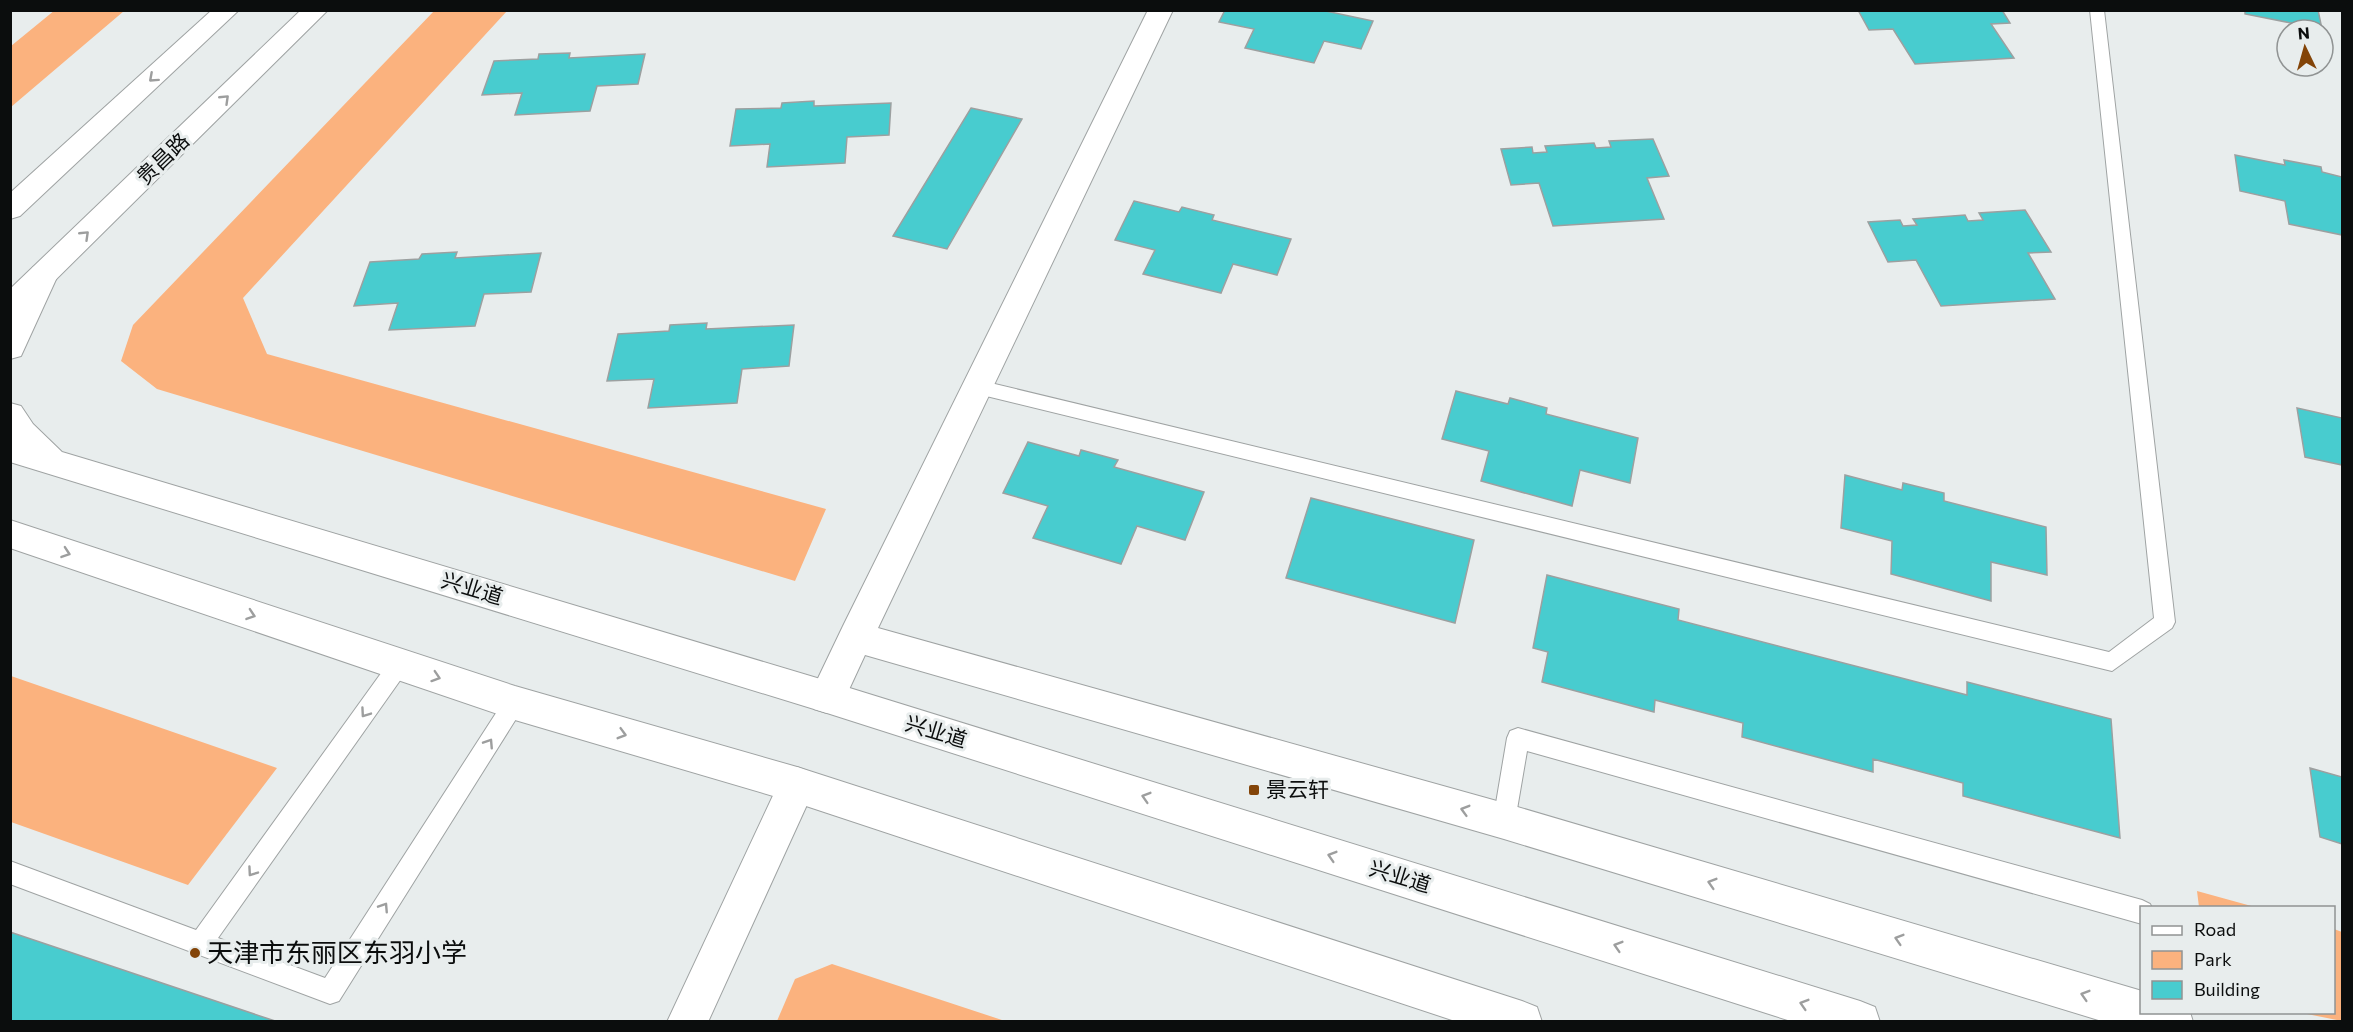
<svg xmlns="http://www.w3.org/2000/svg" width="2353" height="1032" viewBox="0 0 2353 1032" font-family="Commissioner,'Noto Sans SC',sans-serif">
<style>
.green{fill:#fbb27e}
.building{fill:#48cccf;stroke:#9ca0a0;stroke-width:1.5}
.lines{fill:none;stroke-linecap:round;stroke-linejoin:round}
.service-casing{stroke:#9fa3a3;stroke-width:2}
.minor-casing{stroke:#9fa3a3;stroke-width:2}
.secondary-casing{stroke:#9fa3a3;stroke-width:2}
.primary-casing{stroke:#9fa3a3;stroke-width:2}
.service{fill:#fff;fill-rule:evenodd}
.minor{fill:#fff;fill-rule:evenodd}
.secondary{fill:#fff;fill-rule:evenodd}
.primary{fill:#fff;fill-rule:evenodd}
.oneway{stroke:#9d9e9e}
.poi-dot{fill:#834408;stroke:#e8eded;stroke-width:2}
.labels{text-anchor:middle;stroke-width:6;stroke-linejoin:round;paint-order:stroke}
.street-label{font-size:21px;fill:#0b0d0d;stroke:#e8eded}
.poi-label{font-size:21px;fill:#0b0d0d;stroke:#e8eded;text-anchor:start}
.near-poi-label{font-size:26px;fill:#0b0d0d;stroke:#e8eded;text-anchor:start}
</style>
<rect width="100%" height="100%" fill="#e8eded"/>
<path class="green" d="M55,10L124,11L11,107V46Z
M434,11H507L243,298L267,354L826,509L795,581L157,389L121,361L133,325Z
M11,676L277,768L188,885L11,822Z
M2197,891L2255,907H2199Z
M2334,929L2342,932V1021L2302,1013L2334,1012Z
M832,964L1005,1021H777L795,979Z"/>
<path class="building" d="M1225,10H1321L1373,21L1361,49L1324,41L1314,63L1245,48L1254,29L1219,22Z
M1858,10H2002L2010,23L1991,24L2014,58L1915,64L1893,29L1869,30Z
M2245,10H2318L2322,29L2245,14Z
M570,53L569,58L645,54L638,84L597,86L590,111L515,115L522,93L482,95L494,61L538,59L539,54Z
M814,101V106L891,103L889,135L847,137L845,163L767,167L770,144L730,146L736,109L781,108L782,103Z
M971,108L1022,119L947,249L893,236Z
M1653,139L1669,176L1647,178L1664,219L1553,226L1539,183L1511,185L1501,149L1532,147L1533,153L1547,152L1545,146L1594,143L1596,148L1611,147L1609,141Z
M2235,155L2285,165L2284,160L2321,167L2322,172L2342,177V235L2289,224L2285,201L2240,191Z
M1134,201L1179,212L1182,207L1214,215L1212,220L1291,239L1277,275L1233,264L1221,293L1143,274L1155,250L1115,240Z
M2025,210L2051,252L2028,253L2055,299L1941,306L1916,260L1888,262L1868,222L1900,220L1903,226L1917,225L1913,219L1965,215L1968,221L1983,220L1979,213Z
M457,252L455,258L541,253L531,292L484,294L475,326L389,330L398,303L354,306L370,262L419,259L422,254Z
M707,323L706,329L794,325L789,366L742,369L737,403L648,408L654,379L607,381L618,334L669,331L670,325Z
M1456,391L1508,404L1510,398L1547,408L1546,414L1638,438L1630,483L1580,470L1572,506L1481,481L1489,451L1442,439Z
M2297,408L2342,418V465L2305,457Z
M1028,442L1079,456L1081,450L1118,460L1114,467L1204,492L1185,540L1137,526L1121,564L1033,538L1048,506L1003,493Z
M1845,475L1902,490L1903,483L1944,493V501L2046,527L2047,575L1991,562V601L1891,574L1892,541L1841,528Z
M1311,498L1474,540L1455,623L1286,578Z
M1547,575L1679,609L1678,620L1967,695V682L2111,719L2120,838L1963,796V783L1873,759V772L1742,737L1743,723L1655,700L1654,712L1542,682L1548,652L1533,648Z
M2310,768L2342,777V844L2320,837Z
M10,932L278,1022H10Z"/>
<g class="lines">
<g class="service-casing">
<path id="service" d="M2090,10H2104L2175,622L2172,628L2112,671L978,394L972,392L969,387L972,382L978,380L2109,652L2154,618Z
M399,656L406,658L409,665L406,672L218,938L325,978L507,696L515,693L523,696L526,703L339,1001L330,1004L10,884V861L196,930L392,658Z
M1518,728L2142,900L2150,904L2152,908H2142V924L1527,751L1515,821L1512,829L1504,832L1496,829L1493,821L1507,738L1510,731Z"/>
</g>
<g class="minor-casing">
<path id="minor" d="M1148,10H1173L878,628L1504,803L2142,991V1012H2190L2193,1022H2105L1504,839L865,655L840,709L827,713L814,709L809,697L843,626Z
M797,767L810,772L816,785L708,1022H667L784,772Z"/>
</g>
<g class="secondary-casing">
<path id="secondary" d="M43,264L53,267L58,275L21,356L10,359V310L33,267Z
M10,403L21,406L33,424L62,452L827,681L1860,1001L1875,1007L1880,1022H1794L827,713L10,462Z
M10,520L515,686L797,767L1522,1001L1537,1007L1542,1022H1458L797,803L515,720L10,548Z"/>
</g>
<g class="primary-casing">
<path id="primary" d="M212,10H239L20,216L10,219V193Z
M301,10H328L20,315L10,318V289Z"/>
</g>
<use href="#service" class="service"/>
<use href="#minor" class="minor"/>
<use href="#secondary" class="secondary"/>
<use href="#primary" class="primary"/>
</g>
<defs><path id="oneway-chevron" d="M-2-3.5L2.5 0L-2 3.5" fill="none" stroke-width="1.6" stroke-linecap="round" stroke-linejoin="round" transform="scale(1.5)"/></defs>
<g class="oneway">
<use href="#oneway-chevron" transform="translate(153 78) rotate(138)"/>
<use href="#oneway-chevron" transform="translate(225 99) rotate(-44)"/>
<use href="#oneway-chevron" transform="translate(85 235) rotate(-44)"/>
<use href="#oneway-chevron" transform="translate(66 553) rotate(19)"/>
<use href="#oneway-chevron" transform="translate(251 615) rotate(19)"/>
<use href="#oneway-chevron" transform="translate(436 677) rotate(18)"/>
<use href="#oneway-chevron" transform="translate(365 713) rotate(125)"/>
<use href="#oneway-chevron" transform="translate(622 734) rotate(16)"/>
<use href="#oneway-chevron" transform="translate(489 743) rotate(-57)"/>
<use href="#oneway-chevron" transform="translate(1146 797) rotate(-163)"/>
<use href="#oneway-chevron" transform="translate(1465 810) rotate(-164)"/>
<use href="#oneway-chevron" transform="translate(1332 856) rotate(-163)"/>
<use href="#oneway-chevron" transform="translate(252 872) rotate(125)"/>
<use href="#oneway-chevron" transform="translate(1712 883) rotate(-163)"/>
<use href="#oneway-chevron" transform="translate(384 907) rotate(-57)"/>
<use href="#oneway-chevron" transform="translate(1899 939) rotate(-163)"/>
<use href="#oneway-chevron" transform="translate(1618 946) rotate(-163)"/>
<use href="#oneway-chevron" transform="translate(2085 995) rotate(-163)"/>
<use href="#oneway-chevron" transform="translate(1804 1004) rotate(-163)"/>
</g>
<g class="poi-dot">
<rect x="1248" y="784" width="12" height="12" rx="3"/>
<circle cx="195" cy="953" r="6"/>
</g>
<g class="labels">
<g class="street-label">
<text transform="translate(163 159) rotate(-44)" y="7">贵昌路</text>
<text transform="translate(472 589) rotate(17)" y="7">兴业道</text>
<text transform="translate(936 732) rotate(17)" y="7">兴业道</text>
<text transform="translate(1400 877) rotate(17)" y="7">兴业道</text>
</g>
<g class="poi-label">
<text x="1266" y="797">景云轩</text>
</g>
<g class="near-poi-label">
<text x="207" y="962">天津市东丽区东羽小学</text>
</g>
</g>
<rect width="2353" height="1032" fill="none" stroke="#0b0d0d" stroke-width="24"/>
<rect x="2140" y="906" width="195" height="108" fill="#e8eded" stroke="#909393" stroke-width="1.5"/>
<rect x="2152" y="926" width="30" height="9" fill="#ffffff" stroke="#909393" stroke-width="1.5"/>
<text x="2194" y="936" font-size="18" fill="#0b0d0d">Road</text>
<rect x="2152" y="951" width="30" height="18" fill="#fbb27e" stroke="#909393" stroke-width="1.5"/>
<text x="2194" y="966" font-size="18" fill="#0b0d0d">Park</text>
<rect x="2152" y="981" width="30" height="18" fill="#48cccf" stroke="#909393" stroke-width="1.5"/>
<text x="2194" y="996" font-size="18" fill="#0b0d0d">Building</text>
<g transform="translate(2305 48) rotate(355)"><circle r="28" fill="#e8eded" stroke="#909393" stroke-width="1.5"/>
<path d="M0-4.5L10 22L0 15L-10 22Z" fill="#834408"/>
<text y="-9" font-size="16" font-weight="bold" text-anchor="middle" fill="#0b0d0d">N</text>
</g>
</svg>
